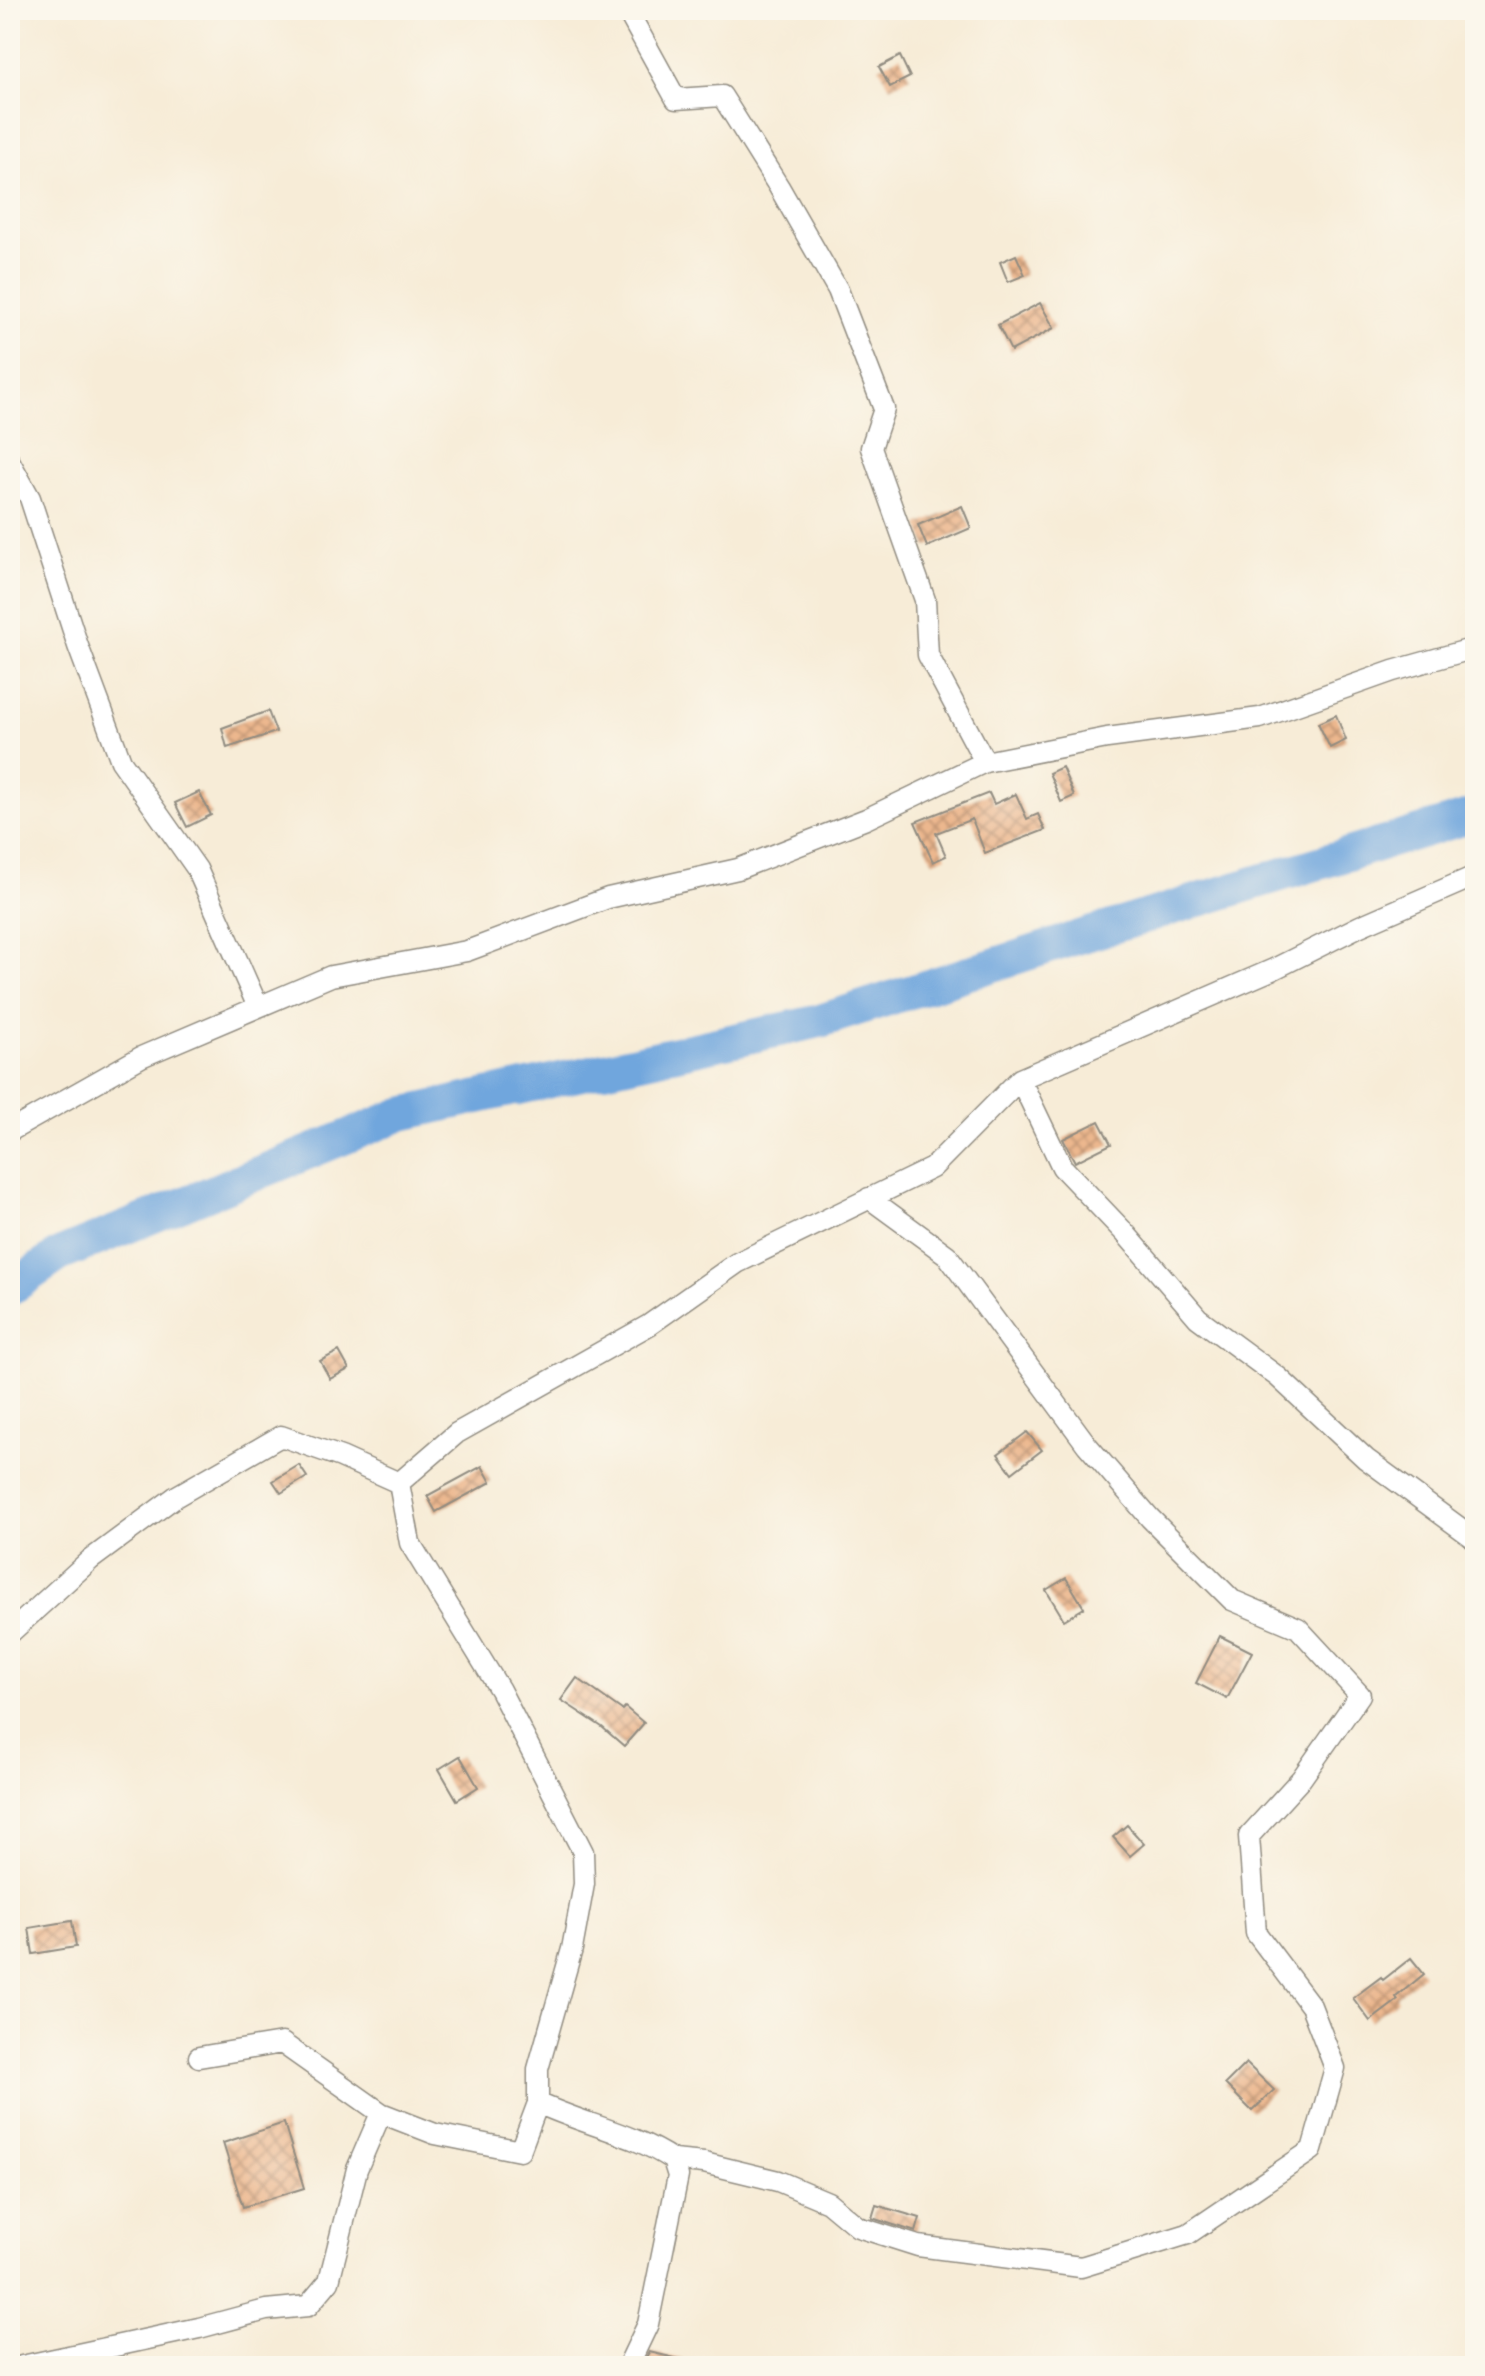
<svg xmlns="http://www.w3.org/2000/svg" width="1485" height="2376" viewBox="0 0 1485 2376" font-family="Mali,sans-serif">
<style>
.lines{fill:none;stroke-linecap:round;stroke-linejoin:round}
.river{stroke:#6fa6dd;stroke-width:34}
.building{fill:url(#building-cross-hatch)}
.street-casing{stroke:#918c81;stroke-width:23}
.street{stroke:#fff;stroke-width:20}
</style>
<defs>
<pattern id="building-cross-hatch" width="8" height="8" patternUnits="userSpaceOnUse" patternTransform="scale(2)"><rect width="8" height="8" fill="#ecb78e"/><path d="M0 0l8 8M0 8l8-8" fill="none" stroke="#bf9574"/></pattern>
</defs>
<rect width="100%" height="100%" fill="#fbf7ec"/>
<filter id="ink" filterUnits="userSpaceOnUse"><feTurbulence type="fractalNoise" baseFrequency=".0125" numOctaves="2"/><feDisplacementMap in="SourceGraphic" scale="16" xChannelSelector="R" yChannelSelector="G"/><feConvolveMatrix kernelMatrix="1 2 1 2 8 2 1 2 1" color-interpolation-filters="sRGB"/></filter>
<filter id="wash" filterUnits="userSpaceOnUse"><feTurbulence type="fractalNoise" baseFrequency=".006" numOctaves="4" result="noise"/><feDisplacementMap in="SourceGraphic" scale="32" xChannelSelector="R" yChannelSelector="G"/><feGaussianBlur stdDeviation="1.8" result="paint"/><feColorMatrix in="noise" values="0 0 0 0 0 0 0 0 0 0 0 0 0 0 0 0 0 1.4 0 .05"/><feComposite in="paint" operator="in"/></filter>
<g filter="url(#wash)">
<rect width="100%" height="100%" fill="#f7ecd7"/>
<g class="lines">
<path class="river" d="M10,1289L59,1255L402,1114L820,1021L1089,934L1475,815"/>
</g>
<g id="blocks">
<path class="building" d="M900,56L910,77L890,87L879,67Z
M1016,255L1025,275L1008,282L1000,262Z
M1040,303L1054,328L1011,351L998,325Z
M962,506L971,528L927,547L918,525Z
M268,711L276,732L227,748L222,728Z
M1336,715L1346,740L1330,748L1318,723Z
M1062,767L1074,796L1061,802L1049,773Z
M199,792L211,815L187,827L175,803Z
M989,793L994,804L1016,794L1027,819L1038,814L1045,830L985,853L972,819L936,833L946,856L933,862L915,822Z
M1099,1121L1111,1144L1075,1162L1063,1139Z
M339,1351L349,1369L330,1379L320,1361Z
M1027,1432L1042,1450L1012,1473L998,1454Z
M299,1465L307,1477L281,1493L273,1481Z
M482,1466L491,1482L436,1512L427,1496Z
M1066,1578L1084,1608L1064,1620L1046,1590Z
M1220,1636L1252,1652L1227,1699L1196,1683Z
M577,1678L622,1710L625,1707L644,1723L624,1746L602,1727L561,1700Z
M460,1756L478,1787L457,1800L439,1769Z
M1127,1825L1144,1844L1130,1856L1113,1837Z
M72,1921L76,1947L33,1954L29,1928Z
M1411,1958L1424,1974L1396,1997L1398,2000L1370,2021L1353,1998L1381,1977L1383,1980Z
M1246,2063L1274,2090L1252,2111L1225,2084Z
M284,2123L304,2188L243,2207L223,2143Z
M876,2205L920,2218L916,2232L872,2218Z
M649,2352L684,2360L683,2366H642Z"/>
</g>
</g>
<g filter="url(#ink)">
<use href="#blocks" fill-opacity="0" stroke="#918c81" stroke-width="2"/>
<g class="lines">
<g class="street-casing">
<path id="street" d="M627,10L676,99L722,96L779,187L838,290L884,409L871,448L925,600L928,655L985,762
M10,462L30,498L78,646L121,761L197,869L258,1007
M1020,1079L1062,1167L1125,1233L1198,1318L1278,1377L1366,1459L1475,1539
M10,1131L141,1057L331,976L467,951L608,898L738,869L866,819L985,762L1107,738L1260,718L1393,671L1475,648
M10,1633L90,1560L175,1497L281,1436L341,1457L399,1483
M199,2057L282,2043L381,2113L435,2134L520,2151L538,2103
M673,2160L704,2163L778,2181L828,2202L858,2227L918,2246L1081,2267L1188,2234L1312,2150L1335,2068L1311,2006L1256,1933L1249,1836L1301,1779L1360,1695L1298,1628L1232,1600L1150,1518L1087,1445L947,1255L869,1198
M22,2366L199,2328L266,2310L308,2306L329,2281L357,2169L381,2113
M628,2366L648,2324L678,2176L673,2160C633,2133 582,2124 538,2103V2069L572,1949L584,1884L583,1852L500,1690L410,1543L399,1483L457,1433L649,1325L737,1263L932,1168L1020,1079L1274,969L1360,926L1475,876"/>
</g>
<use href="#street" class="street"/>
</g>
</g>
<rect width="1485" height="2376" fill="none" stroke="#fbf7ec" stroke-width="40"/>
</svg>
